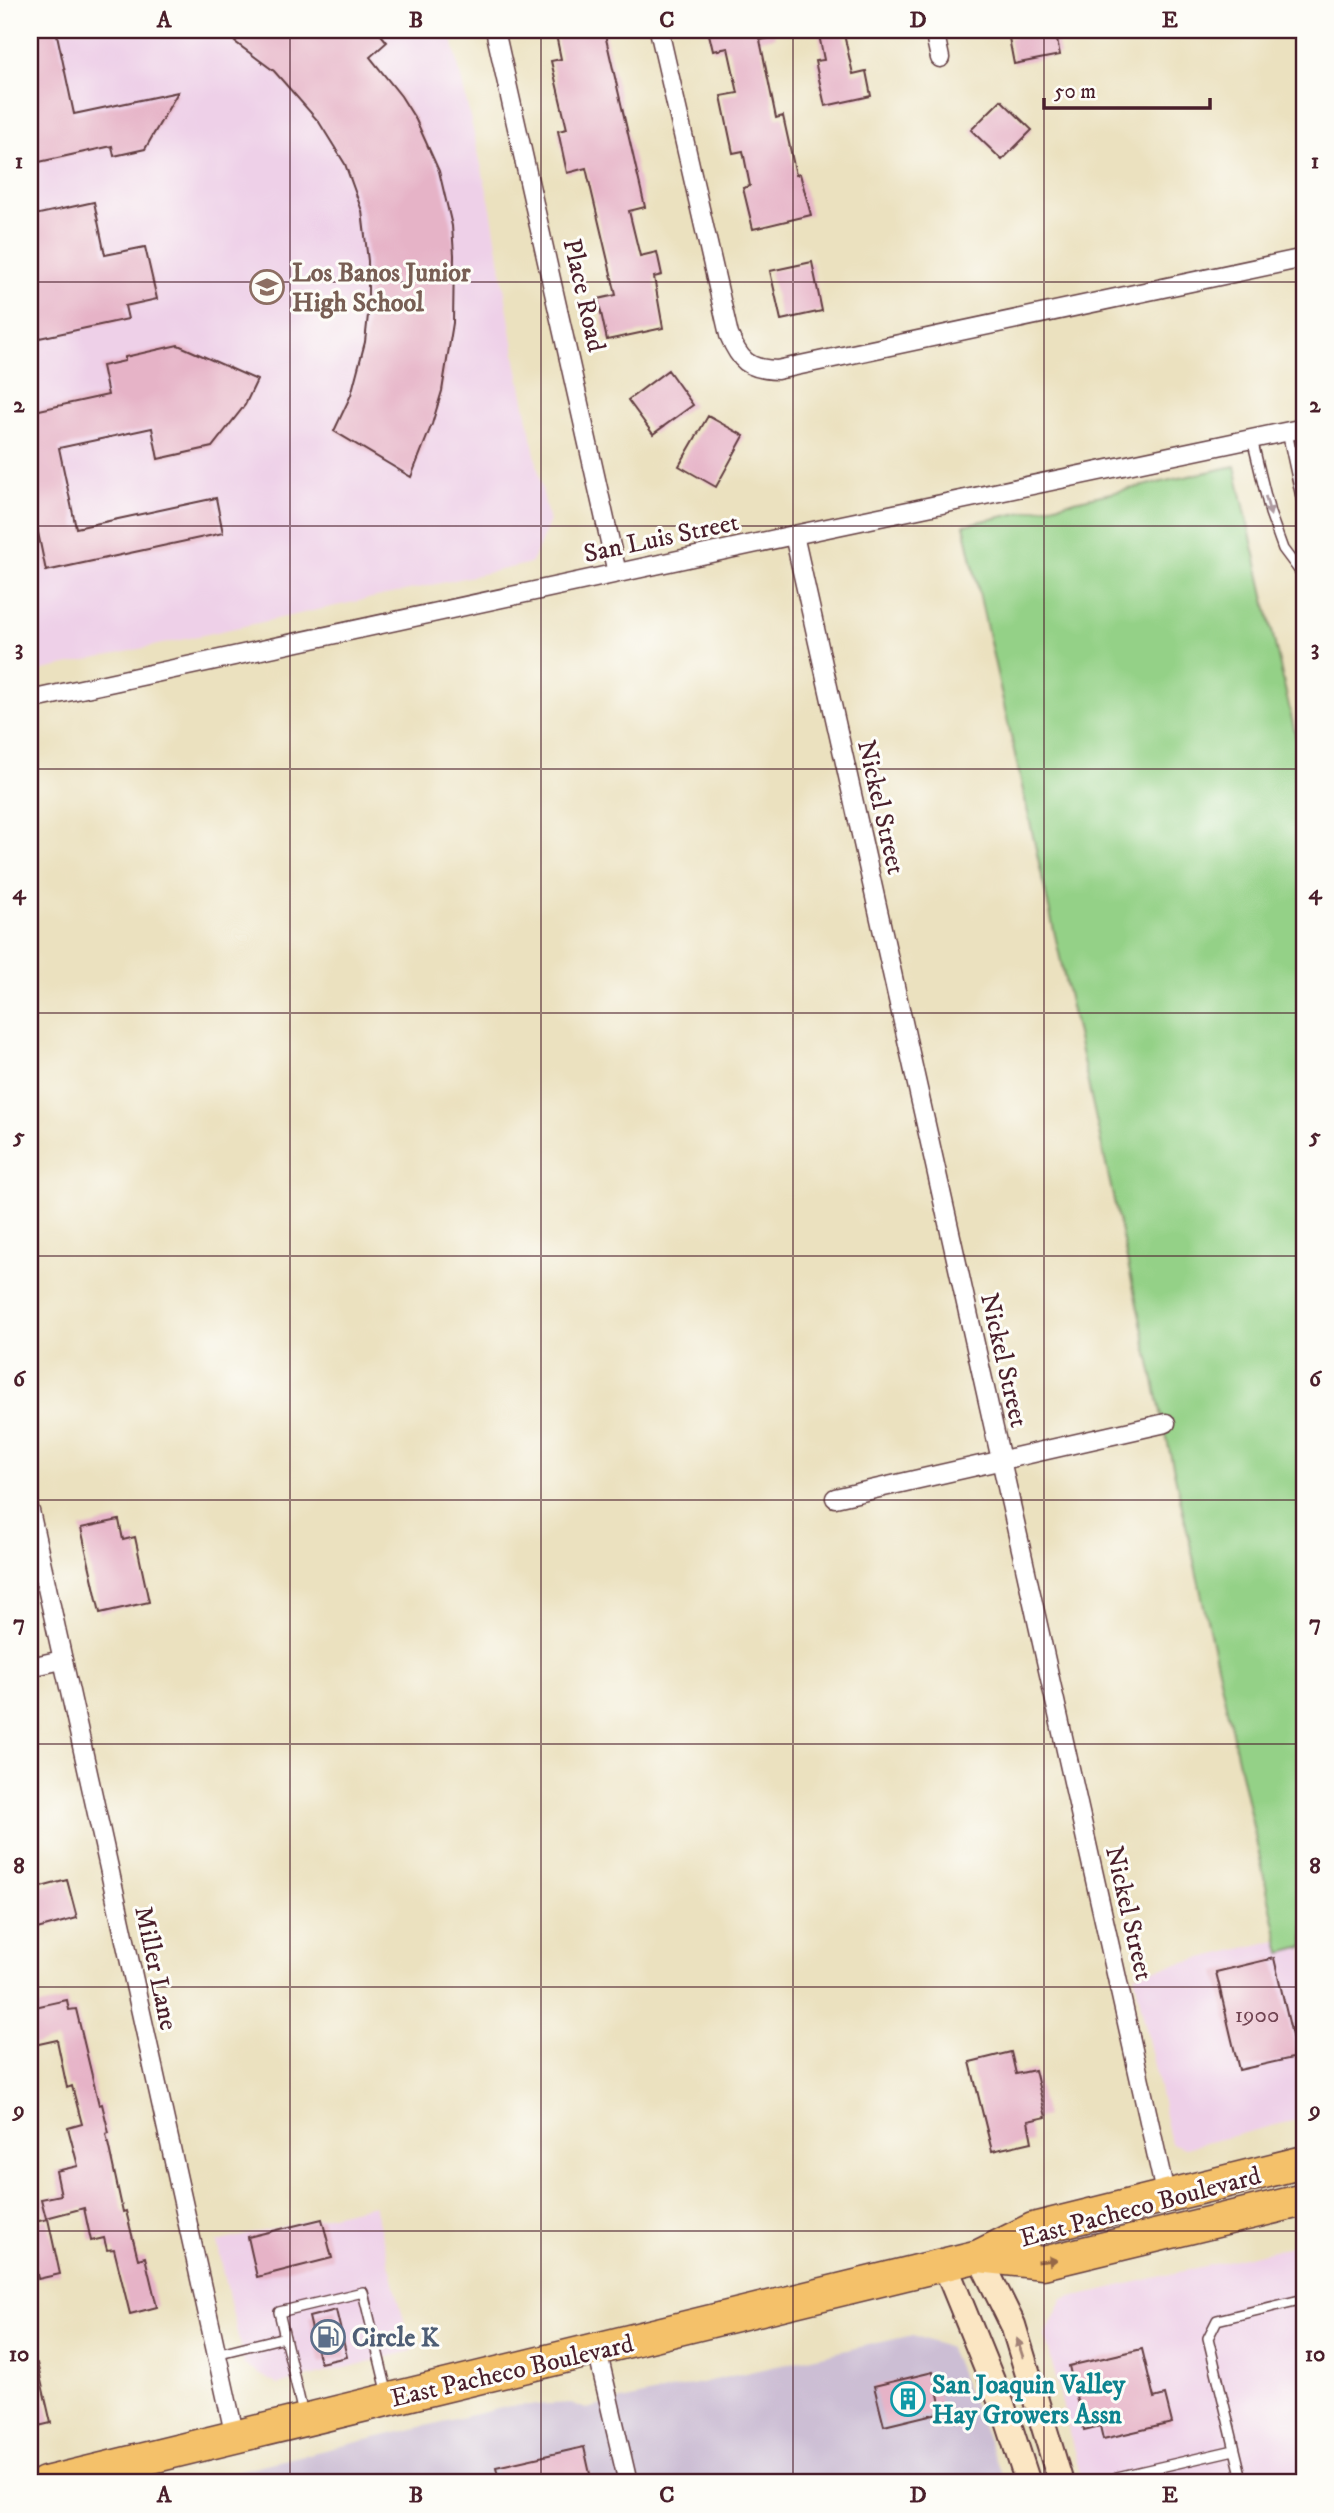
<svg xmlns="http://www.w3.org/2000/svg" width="1334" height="2513" viewBox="0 0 1334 2513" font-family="'IM FELL DW Pica',serif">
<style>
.built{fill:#eed0e8}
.industrial{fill:#ccbed4}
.green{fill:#94d187;stroke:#6f7859;stroke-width:2}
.building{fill:#e6b3c7}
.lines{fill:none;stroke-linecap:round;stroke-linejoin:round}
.lane-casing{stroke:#623c41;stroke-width:12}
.street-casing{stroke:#623c41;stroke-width:21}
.secondary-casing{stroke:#623c41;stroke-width:28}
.highway-casing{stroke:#623c41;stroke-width:35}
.lane{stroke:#fff;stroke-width:9}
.street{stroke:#fff;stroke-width:18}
.secondary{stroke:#fbe6c3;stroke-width:24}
.highway{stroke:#f4c16a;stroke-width:32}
.oneway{fill:#ae9aa0}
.oneway2{fill:#966847}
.oneway3{fill:#a28277}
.grid{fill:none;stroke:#4a1f2b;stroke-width:2;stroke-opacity:0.55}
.labels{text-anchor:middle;stroke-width:6;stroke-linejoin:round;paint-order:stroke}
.number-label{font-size:23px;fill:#714452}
.education-label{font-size:26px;font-weight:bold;fill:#785e54;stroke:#fdfcf7;text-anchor:start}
.street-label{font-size:26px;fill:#4a1f2b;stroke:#fdfcf7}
.service-label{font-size:26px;font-weight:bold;fill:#4e5e75;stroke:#fdfcf7;text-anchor:start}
.culture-label{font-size:26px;font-weight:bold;fill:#0d838f;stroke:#fdfcf7;text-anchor:start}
.neatline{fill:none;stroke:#4a1f2b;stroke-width:2.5}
.grid-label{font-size:23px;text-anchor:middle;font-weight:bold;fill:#4a1f2b}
</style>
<rect width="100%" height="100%" fill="#fdfcf7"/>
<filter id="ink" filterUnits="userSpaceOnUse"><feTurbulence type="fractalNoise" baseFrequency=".0143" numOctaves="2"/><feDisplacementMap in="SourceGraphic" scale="14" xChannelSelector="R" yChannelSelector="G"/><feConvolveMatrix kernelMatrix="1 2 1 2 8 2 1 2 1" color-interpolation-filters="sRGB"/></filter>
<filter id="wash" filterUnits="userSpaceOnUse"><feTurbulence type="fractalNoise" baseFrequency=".00686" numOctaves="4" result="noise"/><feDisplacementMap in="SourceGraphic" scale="28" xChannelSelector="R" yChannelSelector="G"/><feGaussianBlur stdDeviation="1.57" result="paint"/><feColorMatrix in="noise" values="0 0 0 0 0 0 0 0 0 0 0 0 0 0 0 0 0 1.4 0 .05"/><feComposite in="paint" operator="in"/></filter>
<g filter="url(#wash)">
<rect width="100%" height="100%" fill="#ebe1bf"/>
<path class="built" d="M30,30H450L491,208L517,366L549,523L532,563L30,673Z
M1278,1940L1281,1952L1304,1947V2118L1185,2148L1171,2143L1134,1974Z
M374,2205L412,2351L278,2385L244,2365L217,2242Z
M1304,2243V2471L1254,2483H1082L1045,2335L1063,2299Z"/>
<path class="industrial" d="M913,2335L949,2348L1006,2483H185L510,2406L572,2403L586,2409Z"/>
<path class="green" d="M1235,466L1304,773V1947L1281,1953L964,525Z"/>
<g id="blocks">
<path class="building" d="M30,30H56L74,114L178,92L145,149L114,156L112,146L30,164Z
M245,30H377L387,42L370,57L401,96L416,120L439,171L452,226L454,255L453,323L442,391L432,424L411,477L334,431L351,395L365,342L368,315V261L362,211L345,164L319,122L274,71L235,42Z
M555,30H604L645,207L629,211L640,256L657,252L662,275L654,277L663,328L607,340L598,299L616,295L586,168L567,173L558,131L567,129L551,61L561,59Z
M708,30H774L775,37L760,40L776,118L783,116L796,175L800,174L811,215L753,229L743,188L750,186L743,151L733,153L721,96L738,93L728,48L713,51Z
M818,30H843L853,74L866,71L871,96L825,106L815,61L824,60Z
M1019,30H1055L1060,55L1014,64L1009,38L1020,35Z
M1001,100L1032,130L1002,160L971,130Z
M94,202L105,255L145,247L157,299L125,306L128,319L30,340V216Z
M812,262L822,311L781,320L770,271Z
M178,345L257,380L245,405L212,447L158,459L152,428L59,448L76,528L216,498L223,533L46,571L30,494V412L108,395L102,366L125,361V357Z
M668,370L693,405L653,434L628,400Z
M708,416L744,436L716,487L679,466Z
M119,1520L123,1540L135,1537L149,1602L100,1613L81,1528Z
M67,1880L77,1918L30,1931V1890Z
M1274,1958L1297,2057L1239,2070L1216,1972Z
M67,2000L69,2010L76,2009L99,2105L102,2104L109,2133L106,2134L123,2212L126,2211L138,2259L145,2257L157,2307L130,2314L114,2249L107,2250L104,2238L91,2241L84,2208L46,2218L41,2199L61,2195L56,2171L78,2166L68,2128L82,2124L72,2086L67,2088L57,2040L30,2046V2008Z
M1011,2052L1016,2074L1035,2070L1046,2117L1028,2121L1032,2142L992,2151L970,2062Z
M48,2219L60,2274L38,2279L33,2254L30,2255V2223Z
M322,2219L332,2258L257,2277L248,2237Z
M336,2310L347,2357L320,2363L309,2317Z
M1142,2349L1154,2398L1165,2395L1172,2423L1103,2439L1100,2426L1084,2430L1069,2366Z
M37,2363L51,2423L30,2428V2364Z
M933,2372L942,2412L884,2426L874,2386Z
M584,2447L592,2483H500L496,2467Z"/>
</g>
</g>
<g filter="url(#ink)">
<use href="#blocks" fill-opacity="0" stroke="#623c41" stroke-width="2"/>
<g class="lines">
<g class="lane-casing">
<path id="lane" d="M1287,432L1304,511
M1252,439L1270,513L1283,549L1304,577
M216,2354L285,2337
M303,2414L279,2312L363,2292L388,2395
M1117,2477L1234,2450
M1243,2483L1208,2338L1217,2320L1304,2299"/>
</g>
<g class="street-casing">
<path id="street" d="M495,30L617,573
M659,30L729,335C740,361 748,369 777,370L1304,258
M934,30L940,58
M794,535L1166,2197
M30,700L794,535L1304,428
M835,1498L1166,1423
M30,1511L235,2437
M30,1667L62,1660
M597,2350L628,2483"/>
</g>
<g class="secondary-casing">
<path id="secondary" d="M979,2256L1013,2325L1061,2483
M945,2265L1006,2415L1028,2483"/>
</g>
<g class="highway-casing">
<path id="highway" d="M979,2256L1043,2263L1304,2200
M45,2483L979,2256L1033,2229L1304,2162"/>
</g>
<use href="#lane" class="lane"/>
<use href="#street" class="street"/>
<use href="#secondary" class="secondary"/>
<use href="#highway" class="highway"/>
</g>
<defs><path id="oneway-solid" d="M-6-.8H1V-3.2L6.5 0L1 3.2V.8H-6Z" transform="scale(1.75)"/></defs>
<use class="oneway" href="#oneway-solid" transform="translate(1268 506) rotate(75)"/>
<use class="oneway2" href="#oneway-solid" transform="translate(1047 2261) rotate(-6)"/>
<use class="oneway3" href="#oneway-solid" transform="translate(1020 2348) rotate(-108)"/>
</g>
<path class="grid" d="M290,30V2483M541,30V2483M793,30V2483M1044,30V2483M30,282H1304M30,526H1304M30,769H1304M30,1013H1304M30,1256H1304M30,1500H1304M30,1744H1304M30,1987H1304M30,2231H1304"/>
<defs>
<g id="school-ring" transform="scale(1.75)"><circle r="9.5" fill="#fdfcf7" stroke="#8d6e63" stroke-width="1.5"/><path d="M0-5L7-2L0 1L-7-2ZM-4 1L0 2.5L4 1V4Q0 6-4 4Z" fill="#8d6e63"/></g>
<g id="fuel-ring" transform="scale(1.75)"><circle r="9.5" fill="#fdfcf7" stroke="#5c6f8a" stroke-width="1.5"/><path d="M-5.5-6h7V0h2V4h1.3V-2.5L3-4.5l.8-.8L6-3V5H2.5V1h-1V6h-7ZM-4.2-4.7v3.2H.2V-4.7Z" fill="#5c6f8a"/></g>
<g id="building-ring" transform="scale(1.75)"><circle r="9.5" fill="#fdfcf7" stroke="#0f9aa8" stroke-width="1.5"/><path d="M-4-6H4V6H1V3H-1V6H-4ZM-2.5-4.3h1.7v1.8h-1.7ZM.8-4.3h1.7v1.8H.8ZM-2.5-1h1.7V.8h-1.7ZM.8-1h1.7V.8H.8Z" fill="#0f9aa8"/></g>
</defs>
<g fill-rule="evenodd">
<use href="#school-ring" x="267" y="287"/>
<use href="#fuel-ring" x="328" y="2337"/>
<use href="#building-ring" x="908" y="2399"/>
</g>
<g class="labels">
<g class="number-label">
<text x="1257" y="2022">1900</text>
</g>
<g class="education-label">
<text x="292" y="281">Los Banos Junior<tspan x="292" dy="30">High School</tspan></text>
</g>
<g class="street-label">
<text transform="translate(585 295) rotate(77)" y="9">Place Road</text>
<text transform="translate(661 537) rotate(-12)" y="9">San Luis Street</text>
<text transform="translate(882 807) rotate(77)" y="9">Nickel Street</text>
<text transform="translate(1005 1360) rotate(77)" y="9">Nickel Street</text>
<text transform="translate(1130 1913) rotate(77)" y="9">Nickel Street</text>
<text transform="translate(157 1968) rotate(78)" y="9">Miller Lane</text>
<text transform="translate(1140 2206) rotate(-15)" y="9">East Pacheco Boulevard</text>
<text transform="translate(512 2370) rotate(-13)" y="9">East Pacheco Boulevard</text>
</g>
<g class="service-label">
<text x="352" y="2346">Circle K</text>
</g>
<g class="culture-label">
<text x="932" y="2393">San Joaquin Valley<tspan x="932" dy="30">Hay Growers Assn</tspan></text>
</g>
</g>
<rect width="1334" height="2513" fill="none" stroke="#fdfcf7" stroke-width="77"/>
<path d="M1044 98v10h166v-10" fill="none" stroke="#4a1f2b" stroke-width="3.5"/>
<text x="1054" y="98" font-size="21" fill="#4a1f2b" stroke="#fdfcf7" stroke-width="5" paint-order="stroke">50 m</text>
<rect x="38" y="38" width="1258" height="2436" class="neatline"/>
<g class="grid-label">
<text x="164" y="27">A</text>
<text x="416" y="27">B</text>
<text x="667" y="27">C</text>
<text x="918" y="27">D</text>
<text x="1170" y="27">E</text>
<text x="19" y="168">1</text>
<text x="1315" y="168">1</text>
<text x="19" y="412">2</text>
<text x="1315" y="412">2</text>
<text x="19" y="655">3</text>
<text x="1315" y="655">3</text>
<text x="19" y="899">4</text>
<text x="1315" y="899">4</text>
<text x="19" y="1143">5</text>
<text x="1315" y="1143">5</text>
<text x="19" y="1386">6</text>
<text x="1315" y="1386">6</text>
<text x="19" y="1630">7</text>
<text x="1315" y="1630">7</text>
<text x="19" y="1873">8</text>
<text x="1315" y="1873">8</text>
<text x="19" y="2117">9</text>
<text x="1315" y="2117">9</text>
<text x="19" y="2361">10</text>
<text x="1315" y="2361">10</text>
<text x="164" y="2502">A</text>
<text x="416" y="2502">B</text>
<text x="667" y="2502">C</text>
<text x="918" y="2502">D</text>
<text x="1170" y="2502">E</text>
</g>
</svg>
